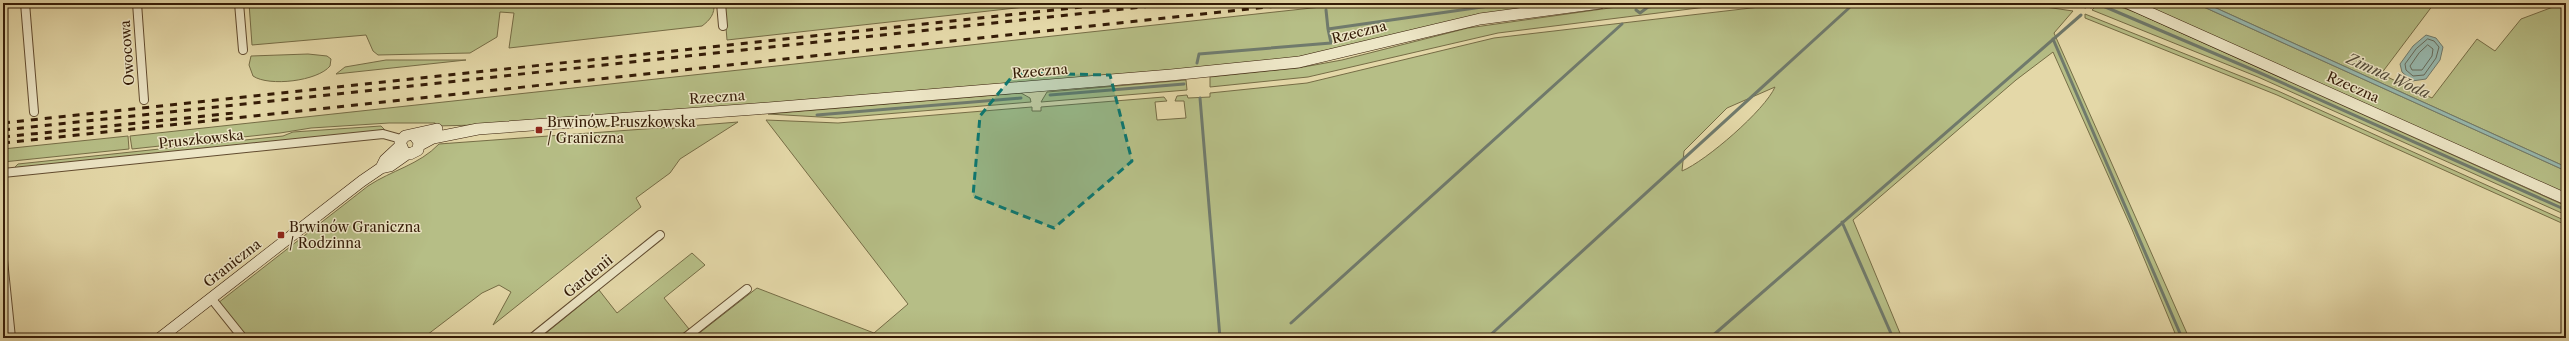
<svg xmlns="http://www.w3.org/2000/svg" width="2569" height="341" viewBox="0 0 2569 341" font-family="'Libre Caslon Text',serif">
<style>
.green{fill:#b6be86;stroke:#766d46;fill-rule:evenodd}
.water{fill:#97b9af;stroke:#707a6c}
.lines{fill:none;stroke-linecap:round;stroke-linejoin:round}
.shore{stroke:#666a5b;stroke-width:1}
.stream{stroke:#707a6c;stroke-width:3}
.street-casing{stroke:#614b2f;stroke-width:10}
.secondary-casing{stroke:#351c07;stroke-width:12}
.street{stroke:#ede6c6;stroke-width:8}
.secondary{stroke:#ede6c6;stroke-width:11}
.rail{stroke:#351c07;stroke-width:3;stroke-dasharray:7 7;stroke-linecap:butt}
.marked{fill:#0f766e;fill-opacity:0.2;stroke:#0f766e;stroke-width:3;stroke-dasharray:8 5;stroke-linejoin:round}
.poi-dot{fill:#8f2418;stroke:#ede6c6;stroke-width:1.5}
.labels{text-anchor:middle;stroke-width:3;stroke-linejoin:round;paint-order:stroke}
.street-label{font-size:14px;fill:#351c07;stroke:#ede6c6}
.poi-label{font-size:14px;fill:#351c07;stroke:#ede6c6;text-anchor:start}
.water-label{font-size:15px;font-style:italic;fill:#524b39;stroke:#ede6c6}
</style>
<rect width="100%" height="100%" fill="#e4d8a8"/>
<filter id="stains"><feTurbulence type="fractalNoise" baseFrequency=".005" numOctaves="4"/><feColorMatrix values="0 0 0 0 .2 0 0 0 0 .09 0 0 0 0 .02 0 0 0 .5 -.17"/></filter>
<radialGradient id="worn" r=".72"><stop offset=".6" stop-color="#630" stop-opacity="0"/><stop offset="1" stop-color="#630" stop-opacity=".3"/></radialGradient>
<path class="green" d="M249,3H714C715,14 710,20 702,26L509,48L514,13L500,12L497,37L470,53L378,55L373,51L366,35L252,45Z
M724,3H1061L727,40Z
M1358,3H1562L1293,58L1208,67L772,104L477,125L436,126L435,123H389L311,128L280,133L132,149L130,136Z
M1645,3H1738L1498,33L1308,77L1210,87V77L1298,68L1342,60L1468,28Z
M1794,3H1875V7H1883L1882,3H2018L2073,11L2054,33L2189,338H2177L2131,227L2053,52L2016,80L1853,220L1902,338H693L757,288L874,333L908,304L766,120L838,123L1032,107V111H1041V107L1164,97L1167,101L1155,102L1157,120L1186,118L1184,101H1175L1177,96L1187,95L1188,98L1210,97V93L1307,83L1494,38ZM1775,87C1765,110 1706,161 1682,171L1684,151L1727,108Z
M2063,3H2091L2086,8Z
M2099,3H2110L2137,13L2566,206V215L2258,77L2092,10Z
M2139,3H2195L2566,171V194Z
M2205,3H2430L2433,5L2381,74L2432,98L2477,39L2495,51L2521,19L2553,7L2556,3H2566V167Z
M2085,14L2278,91L2566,221V225L2277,95L2085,18Z
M308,54L327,56L331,59L330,66C318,81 269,87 253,76L249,65L251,56Z
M386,60H466L336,74L345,67Z
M1186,80L1187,90L1041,102L1047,92Z
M1021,93L1030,98L1031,102L837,118L768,114Z
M660,122L588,128V127Z
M738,122L680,159L670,173L636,198L641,207L493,325L511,292L499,285L482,293L423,338H247L218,303L368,186C392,170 419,165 439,144L672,127V129L676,127Z
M381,126L385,130L14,168L18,164L283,136L293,132Z
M128,136L129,149L3,162V149Z
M692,253L705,265L664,298L689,329L677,338H622L618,334L613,338H540L599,290L617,313Z"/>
<path class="water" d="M2195,3H2205L2522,147L2566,167V171Z
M2426,35L2436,38L2443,47L2440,60L2426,79L2412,81L2402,72L2400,64L2413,46Z"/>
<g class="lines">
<path class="shore" d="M2428,39L2434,41L2439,47L2436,58L2424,75L2413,76L2406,70L2405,64L2416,49Z
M2428,45L2433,49L2432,56L2422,70H2412L2410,66L2419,53Z"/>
<path class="stream" d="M2096,3L2258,72L2566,210
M2091,7L2095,3
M1326,10L1328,29
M1636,10L1640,13L1648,7L1679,3
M2053,39L2182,338
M1197,63L1199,54L1331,43L1328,29L1510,3
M1050,95L1184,84
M1200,98L1220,338
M817,115L1021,98
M1842,222L1893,338
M1291,323L1622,24
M1487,338L1849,8
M1710,338L2081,15"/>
<g class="street-casing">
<path id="street" d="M25,3L34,112
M137,3L144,100
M239,3L243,50
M721,3L723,26
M3,173L383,134L401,139
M3,260L11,338
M211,298L243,338
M532,338L660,235
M685,338L747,289"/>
</g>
<g class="secondary-casing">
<path id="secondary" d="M2128,3L2566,199
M414,135L419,142L418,150L410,154L404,152L400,142L405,136L437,129
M420,145L433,138L478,129L755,109L1171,75L1299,62L1480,19L1600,3
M381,168L385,160L400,146
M160,338L362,181L381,168L390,166L407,154"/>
</g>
<use href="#street" class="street"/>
<use href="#secondary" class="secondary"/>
<path class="rail" d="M3,123L1119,3
M3,130L1179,3
M3,137L234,113
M3,143L1305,3"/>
</g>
<path class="marked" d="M1015,73L1110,75L1132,161L1054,228L973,196L980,116Z"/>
<g class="poi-dot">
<rect x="535" y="126" width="8" height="8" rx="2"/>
<rect x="277" y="231" width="8" height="8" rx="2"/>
</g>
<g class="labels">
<g class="street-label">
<text transform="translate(1359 32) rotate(-14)" y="5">Rzeczna</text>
<text transform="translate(127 53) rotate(-94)" y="5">Owocowa</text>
<text transform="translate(1040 71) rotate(-5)" y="5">Rzeczna</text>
<text transform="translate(2353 87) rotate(24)" y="5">Rzeczna</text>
<text transform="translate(717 97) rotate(-4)" y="5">Rzeczna</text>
<text transform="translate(201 139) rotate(-6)" y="5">Pruszkowska</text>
<text transform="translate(232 263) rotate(-38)" y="5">Graniczna</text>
<text transform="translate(588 276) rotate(-39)" y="5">Gardenii</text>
</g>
<g class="poi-label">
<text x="547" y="127">Brwinów Pruszkowska<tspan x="547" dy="16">/ Graniczna</tspan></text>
<text x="289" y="232">Brwinów Graniczna<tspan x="289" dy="16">/ Rodzinna</tspan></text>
</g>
<g class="water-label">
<text transform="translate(2388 76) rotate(24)" y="5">Zimna Woda</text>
</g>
</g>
<rect width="2569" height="341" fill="none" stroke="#e4d8a8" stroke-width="16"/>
<rect x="4" y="4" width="2561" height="333" fill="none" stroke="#351c07" stroke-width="2"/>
<rect x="8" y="8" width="2553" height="325" fill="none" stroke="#351c07"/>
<rect width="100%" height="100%" filter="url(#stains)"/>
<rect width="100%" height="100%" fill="url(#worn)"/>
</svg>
